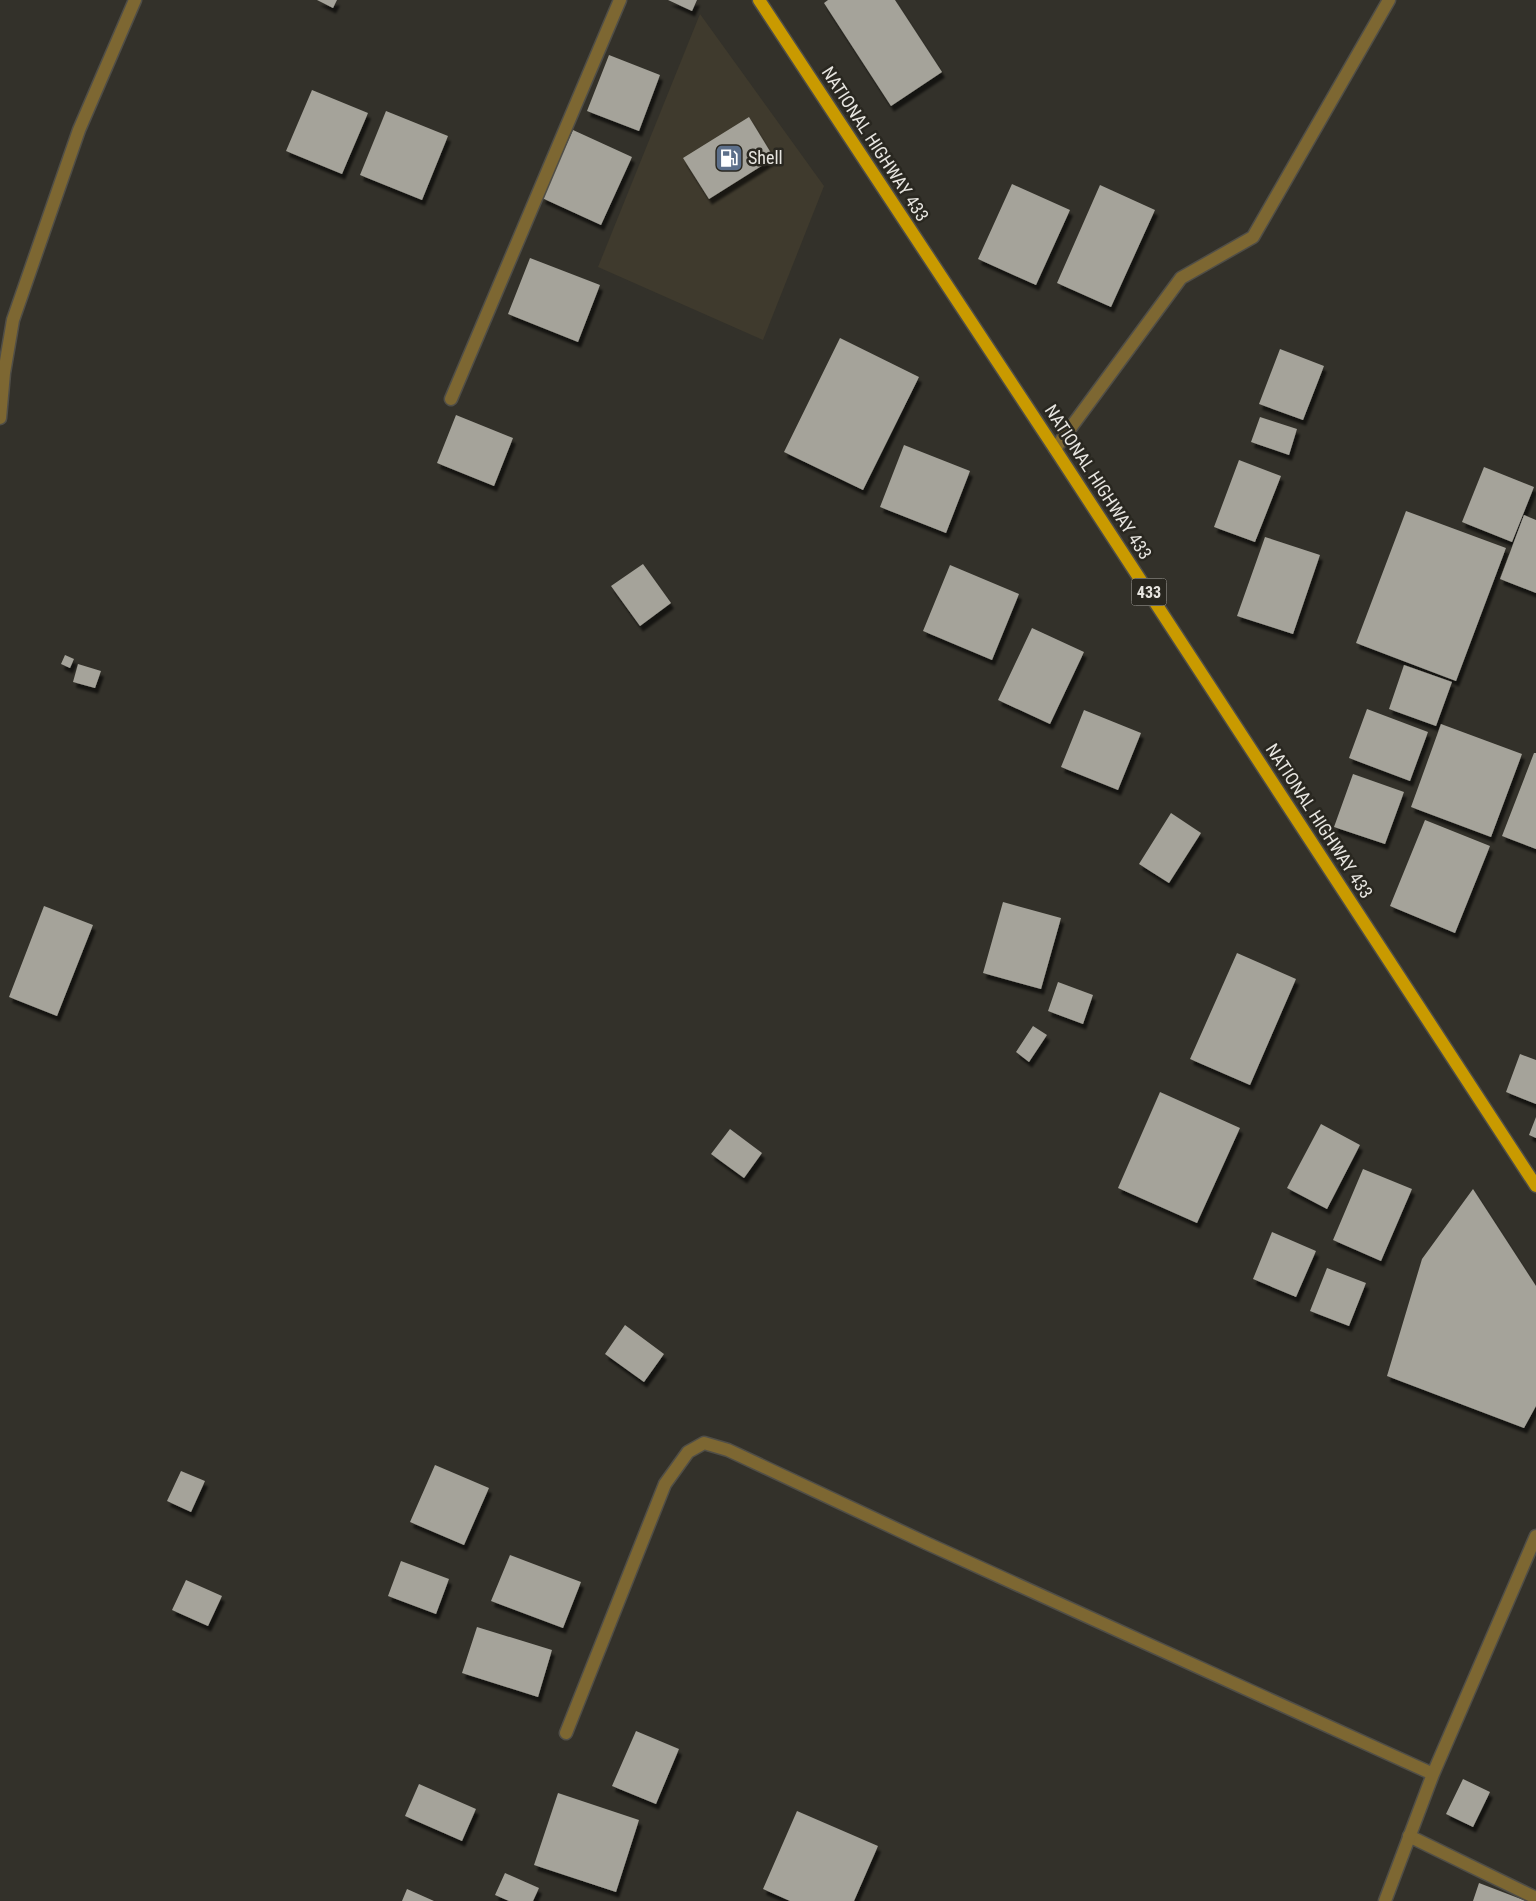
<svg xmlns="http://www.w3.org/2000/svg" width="1536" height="1901" viewBox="0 0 1536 1901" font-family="'Roboto Condensed',sans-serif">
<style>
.built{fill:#3f3a2d}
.building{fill:#a5a39a;filter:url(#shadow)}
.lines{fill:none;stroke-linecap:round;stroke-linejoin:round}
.lane-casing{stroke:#504e47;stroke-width:15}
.street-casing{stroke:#504e47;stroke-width:15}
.primary-casing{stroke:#504e47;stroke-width:15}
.lane{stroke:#7d6732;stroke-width:12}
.street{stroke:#7d6732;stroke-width:12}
.primary{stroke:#c99a00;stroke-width:12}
.labels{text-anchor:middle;stroke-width:5;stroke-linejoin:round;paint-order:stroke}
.shield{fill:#292720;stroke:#aeaca6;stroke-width:1}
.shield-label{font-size:16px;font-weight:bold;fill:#e7e5e0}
.street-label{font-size:18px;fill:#e7e5e0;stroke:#292720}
.poi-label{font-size:18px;fill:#e7e5e0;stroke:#292720;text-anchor:start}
</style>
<defs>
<filter id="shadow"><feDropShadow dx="3" dy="5.5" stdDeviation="1" flood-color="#0009"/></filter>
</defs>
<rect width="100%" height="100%" fill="#33312a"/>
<path class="built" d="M700,14L824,186L763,340L598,267Z"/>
<path class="building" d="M317,0H337L333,8Z
M668,0H697L692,11Z
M828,0H895L942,72L891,106L824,3Z
M609,55L660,75L639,131L587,111Z
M312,90L368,113L342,174L286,151Z
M386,111L448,136L422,200L360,175Z
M749,117L774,158L709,199L683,158Z
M573,130L632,157L601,225L542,198Z
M1012,184L1070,210L1036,285L978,259Z
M1100,185L1155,210L1111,307L1057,283Z
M530,258L600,285L578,342L508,314Z
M840,338L919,377L863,490L784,452Z
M1280,349L1324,366L1303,420L1259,404Z
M456,415L513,438L494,486L437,463Z
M1260,417L1297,429L1289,455L1251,442Z
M904,445L970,471L946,533L880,507Z
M1239,460L1281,476L1255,542L1214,527Z
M1484,467L1534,487L1512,542L1462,522Z
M1406,511L1506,548L1456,681L1356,643Z
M1524,515L1536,520V593L1500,579Z
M1265,537L1320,555L1293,634L1237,616Z
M643,564L671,603L640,626L611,586Z
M950,565L1019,594L992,660L923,631Z
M1032,628L1084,652L1050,724L998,700Z
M65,655L74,659L70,668L61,664Z
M78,664L101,671L95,688L73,682Z
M1404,665L1452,682L1436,726L1389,709Z
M1367,709L1428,732L1410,781L1349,758Z
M1084,710L1141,733L1118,790L1061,767Z
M1441,724L1522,754L1491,837L1411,807Z
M1534,753H1536V849L1502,836Z
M1353,774L1404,792L1385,844L1334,827Z
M1171,813L1201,833L1169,883L1139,864Z
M1425,820L1490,846L1455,933L1390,906Z
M1003,902L1061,918L1041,989L983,973Z
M44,906L93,925L57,1016L9,997Z
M1237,953L1296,979L1250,1085L1190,1059Z
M1058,982L1093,995L1083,1024L1048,1011Z
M1033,1026L1047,1035L1029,1062L1016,1052Z
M1520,1054L1536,1060V1104L1506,1092Z
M1160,1092L1240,1128L1197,1223L1118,1188Z
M1536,1117V1138L1529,1135Z
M1321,1124L1360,1145L1327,1209L1287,1188Z
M730,1129L762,1153L744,1178L711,1154Z
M1363,1169L1412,1189L1381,1261L1333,1240Z
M1473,1189L1536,1286V1406L1524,1428L1387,1376L1422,1259Z
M1272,1232L1316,1251L1296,1297L1253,1279Z
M1327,1268L1366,1283L1349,1326L1310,1311Z
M625,1325L664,1354L644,1382L605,1354Z
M435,1465L489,1488L464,1545L410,1522Z
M181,1471L205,1481L191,1512L167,1501Z
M510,1555L581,1582L563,1628L491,1601Z
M401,1561L449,1579L436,1614L388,1596Z
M186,1580L222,1596L208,1626L172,1610Z
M477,1627L552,1650L538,1697L462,1673Z
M636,1731L679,1749L656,1804L612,1786Z
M1463,1779L1490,1792L1473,1827L1446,1814Z
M419,1784L476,1809L462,1841L405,1816Z
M558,1793L639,1820L616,1892L534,1865Z
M797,1811L878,1846L854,1901H790L763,1889Z
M505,1873L539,1888L533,1901H509L495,1895Z
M1479,1883L1526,1901H1473Z
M407,1889L434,1901H402Z"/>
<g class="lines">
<g class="lane-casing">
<path id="lane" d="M1409,1836L1536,1898"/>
</g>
<g class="street-casing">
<path id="street" d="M451,399L620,0
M0,418L4,373L13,320L79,130L135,0
M1055,449L1181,278L1253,237L1389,0
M566,1733L665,1484L688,1452L704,1443L728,1450L926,1543L1433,1774
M1385,1901L1433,1774L1536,1536"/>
</g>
<g class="primary-casing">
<path id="primary" d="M759,0L1055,449L1536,1186"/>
</g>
<use href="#lane" class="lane"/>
<use href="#street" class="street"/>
<use href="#primary" class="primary"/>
</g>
<defs>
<g id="fuel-square" transform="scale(1.4375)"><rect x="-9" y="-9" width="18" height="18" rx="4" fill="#5c6f8a" stroke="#292720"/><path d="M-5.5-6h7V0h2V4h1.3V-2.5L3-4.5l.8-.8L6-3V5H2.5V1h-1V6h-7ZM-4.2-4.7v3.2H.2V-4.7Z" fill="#fff"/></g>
</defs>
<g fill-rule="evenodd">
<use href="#fuel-square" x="729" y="158"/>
</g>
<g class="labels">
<rect class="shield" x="1131.5" y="578.5" width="35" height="27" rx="4"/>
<g class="shield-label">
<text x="1149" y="598">433</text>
</g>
<g class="street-label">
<text transform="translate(875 144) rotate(57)" y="6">NATIONAL HIGHWAY 433</text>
<text transform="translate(1098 482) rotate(57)" y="6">NATIONAL HIGHWAY 433</text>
<text transform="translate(1319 821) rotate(57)" y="6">NATIONAL HIGHWAY 433</text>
</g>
<g class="poi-label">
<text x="748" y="164">Shell</text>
</g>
</g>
</svg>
